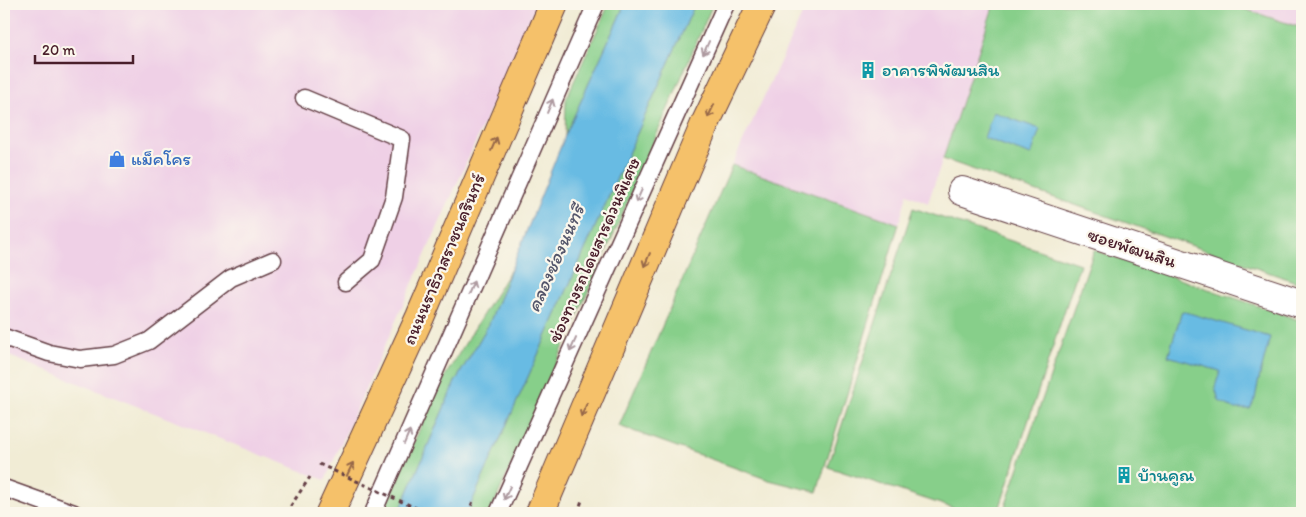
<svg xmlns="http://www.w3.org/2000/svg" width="1306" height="517" viewBox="0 0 1306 517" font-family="Itim,'Playpen Sans Thai',sans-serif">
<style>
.built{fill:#efd0e6}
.green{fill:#87cf8a;stroke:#68775a}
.water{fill:#67bbe3;stroke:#586d87}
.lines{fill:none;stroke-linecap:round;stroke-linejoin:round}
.lane-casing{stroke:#633e44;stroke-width:19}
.street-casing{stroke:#633e44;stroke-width:30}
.primary-casing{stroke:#633e44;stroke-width:30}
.path{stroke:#633e44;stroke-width:3;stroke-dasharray:4 4;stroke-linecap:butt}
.lane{stroke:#fff;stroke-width:16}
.street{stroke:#fff;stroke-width:28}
.primary{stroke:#f5c16b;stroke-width:28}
.path-bridge{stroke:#633e44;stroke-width:3;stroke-dasharray:4 4;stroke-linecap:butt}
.oneway{stroke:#ae9aa0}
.oneway2{stroke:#976848}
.labels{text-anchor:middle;stroke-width:4.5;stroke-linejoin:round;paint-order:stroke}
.culture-label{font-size:18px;fill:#0d838f;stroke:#fbf7ec;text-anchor:start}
.shop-label{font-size:18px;fill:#366cbe;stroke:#fbf7ec;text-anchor:start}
.street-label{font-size:18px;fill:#4a1f2b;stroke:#fbf7ec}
.water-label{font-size:19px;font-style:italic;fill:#54566b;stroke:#fbf7ec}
</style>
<rect width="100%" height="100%" fill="#fbf7ec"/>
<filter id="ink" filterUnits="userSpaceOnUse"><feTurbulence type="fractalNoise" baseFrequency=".02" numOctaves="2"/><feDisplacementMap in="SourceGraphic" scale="10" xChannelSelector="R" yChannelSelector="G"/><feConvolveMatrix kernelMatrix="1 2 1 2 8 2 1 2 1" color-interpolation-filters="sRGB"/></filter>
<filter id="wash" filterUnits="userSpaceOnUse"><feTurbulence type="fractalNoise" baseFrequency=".0096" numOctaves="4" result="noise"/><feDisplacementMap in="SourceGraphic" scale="20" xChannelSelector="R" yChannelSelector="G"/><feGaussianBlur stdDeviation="1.12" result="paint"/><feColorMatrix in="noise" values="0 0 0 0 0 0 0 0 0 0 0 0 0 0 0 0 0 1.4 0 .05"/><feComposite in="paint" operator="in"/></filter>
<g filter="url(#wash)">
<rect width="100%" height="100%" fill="#f1ecd5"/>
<path class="built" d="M4,4H537L325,480L4,354Z
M807,4H994L928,203L907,194L899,224L732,165Z
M1229,4H1302V28Z"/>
<path class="green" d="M609,4H625L565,136L566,99Z
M695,4H713L619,222L490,513H467Z
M994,4H1229L1302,28V284L943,159Z
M732,165L899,224L817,492L769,480L619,426Z
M913,208L1080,264L998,513H968L828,467Z
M1094,250L1302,321V513H1003Z
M511,269L489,324L455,382L399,513H381L442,381Z"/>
<path class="water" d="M625,4H695L467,513H399L455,382L489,324L565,136Z
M993,112L1040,129L1031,155L984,138Z
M1182,311L1270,337L1258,383L1255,399L1250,409H1235L1219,401L1215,387L1220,371L1168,356Z"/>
</g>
<g filter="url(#ink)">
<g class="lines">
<g class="lane-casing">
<path id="lane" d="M304,98L402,139L394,197L372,260L346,282
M4,337L49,353L80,359L114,355L149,341L231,278L273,260
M4,488L74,513
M373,513L596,4
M498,513L726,4"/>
</g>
<g class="street-casing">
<path id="street" d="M962,191L1302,304"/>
</g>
<g class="primary-casing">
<path id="primary" d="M330,513L420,317L554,4
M540,513L704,126L762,4"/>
</g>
<path class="path" d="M286,513L310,477
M468,513L474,499
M578,513L582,500"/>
<use href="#lane" class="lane"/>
<use href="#street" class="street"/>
<use href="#primary" class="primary"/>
<path class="path-bridge" d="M319,464L427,513"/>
</g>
<defs><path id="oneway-shaft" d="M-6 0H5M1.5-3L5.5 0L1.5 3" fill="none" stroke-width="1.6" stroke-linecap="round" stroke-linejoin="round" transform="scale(1.25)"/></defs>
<g class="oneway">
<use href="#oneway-shaft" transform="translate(706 48) rotate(114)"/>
<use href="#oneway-shaft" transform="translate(550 106) rotate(-67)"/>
<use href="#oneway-shaft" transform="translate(639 196) rotate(114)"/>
<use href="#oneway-shaft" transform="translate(471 288) rotate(-67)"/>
<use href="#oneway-shaft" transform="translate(573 345) rotate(114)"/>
<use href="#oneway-shaft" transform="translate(407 437) rotate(-67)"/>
<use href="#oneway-shaft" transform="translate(507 493) rotate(114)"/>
</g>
<g class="oneway2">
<use href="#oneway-shaft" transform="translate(711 111) rotate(115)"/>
<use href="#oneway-shaft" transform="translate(494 144) rotate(-67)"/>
<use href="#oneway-shaft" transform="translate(647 260) rotate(113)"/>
<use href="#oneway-shaft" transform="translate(584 410) rotate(113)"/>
<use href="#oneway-shaft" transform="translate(350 469) rotate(-65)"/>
</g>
</g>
<defs>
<g id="building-bare" transform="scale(1.35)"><path d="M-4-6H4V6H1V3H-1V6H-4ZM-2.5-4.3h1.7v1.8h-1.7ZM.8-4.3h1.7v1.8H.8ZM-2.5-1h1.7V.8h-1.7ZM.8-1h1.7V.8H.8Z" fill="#0f9aa8" stroke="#fbf7ec" stroke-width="2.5" paint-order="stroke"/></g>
<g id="shop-bare" transform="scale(1.35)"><path d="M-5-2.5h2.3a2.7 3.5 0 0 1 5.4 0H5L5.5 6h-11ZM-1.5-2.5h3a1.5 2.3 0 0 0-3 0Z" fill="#3f7fe0" stroke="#fbf7ec" stroke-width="2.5" paint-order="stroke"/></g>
</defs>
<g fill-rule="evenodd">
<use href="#building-bare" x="868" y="70"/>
<use href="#shop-bare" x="117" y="159"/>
<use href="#building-bare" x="1124" y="475"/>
</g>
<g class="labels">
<g class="culture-label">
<text x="882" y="76">อาคารพิพัฒนสิน</text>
<text x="1138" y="481">บ้านคูณ</text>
</g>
<g class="shop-label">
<text x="131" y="165">แม็คโคร</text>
</g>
<g class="street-label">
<text transform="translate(1132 248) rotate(18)" y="6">ซอยพัฒนสิน</text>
<text transform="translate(594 250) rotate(-66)" y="6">ช่องทางรถโดยสารด่วนพิเศษ</text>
<text transform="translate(444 259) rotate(-67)" y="6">ถนนนราธิวาสราชนครินทร์</text>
</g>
<g class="water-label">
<text transform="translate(555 258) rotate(-66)" y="7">คลองช่องนนทรี</text>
</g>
</g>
<rect width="1306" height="517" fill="none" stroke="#fbf7ec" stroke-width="20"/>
<path d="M35 55v8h98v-8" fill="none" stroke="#4a1f2b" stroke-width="2.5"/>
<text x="42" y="55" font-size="15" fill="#4a1f2b" stroke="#fbf7ec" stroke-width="4" paint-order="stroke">20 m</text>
</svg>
